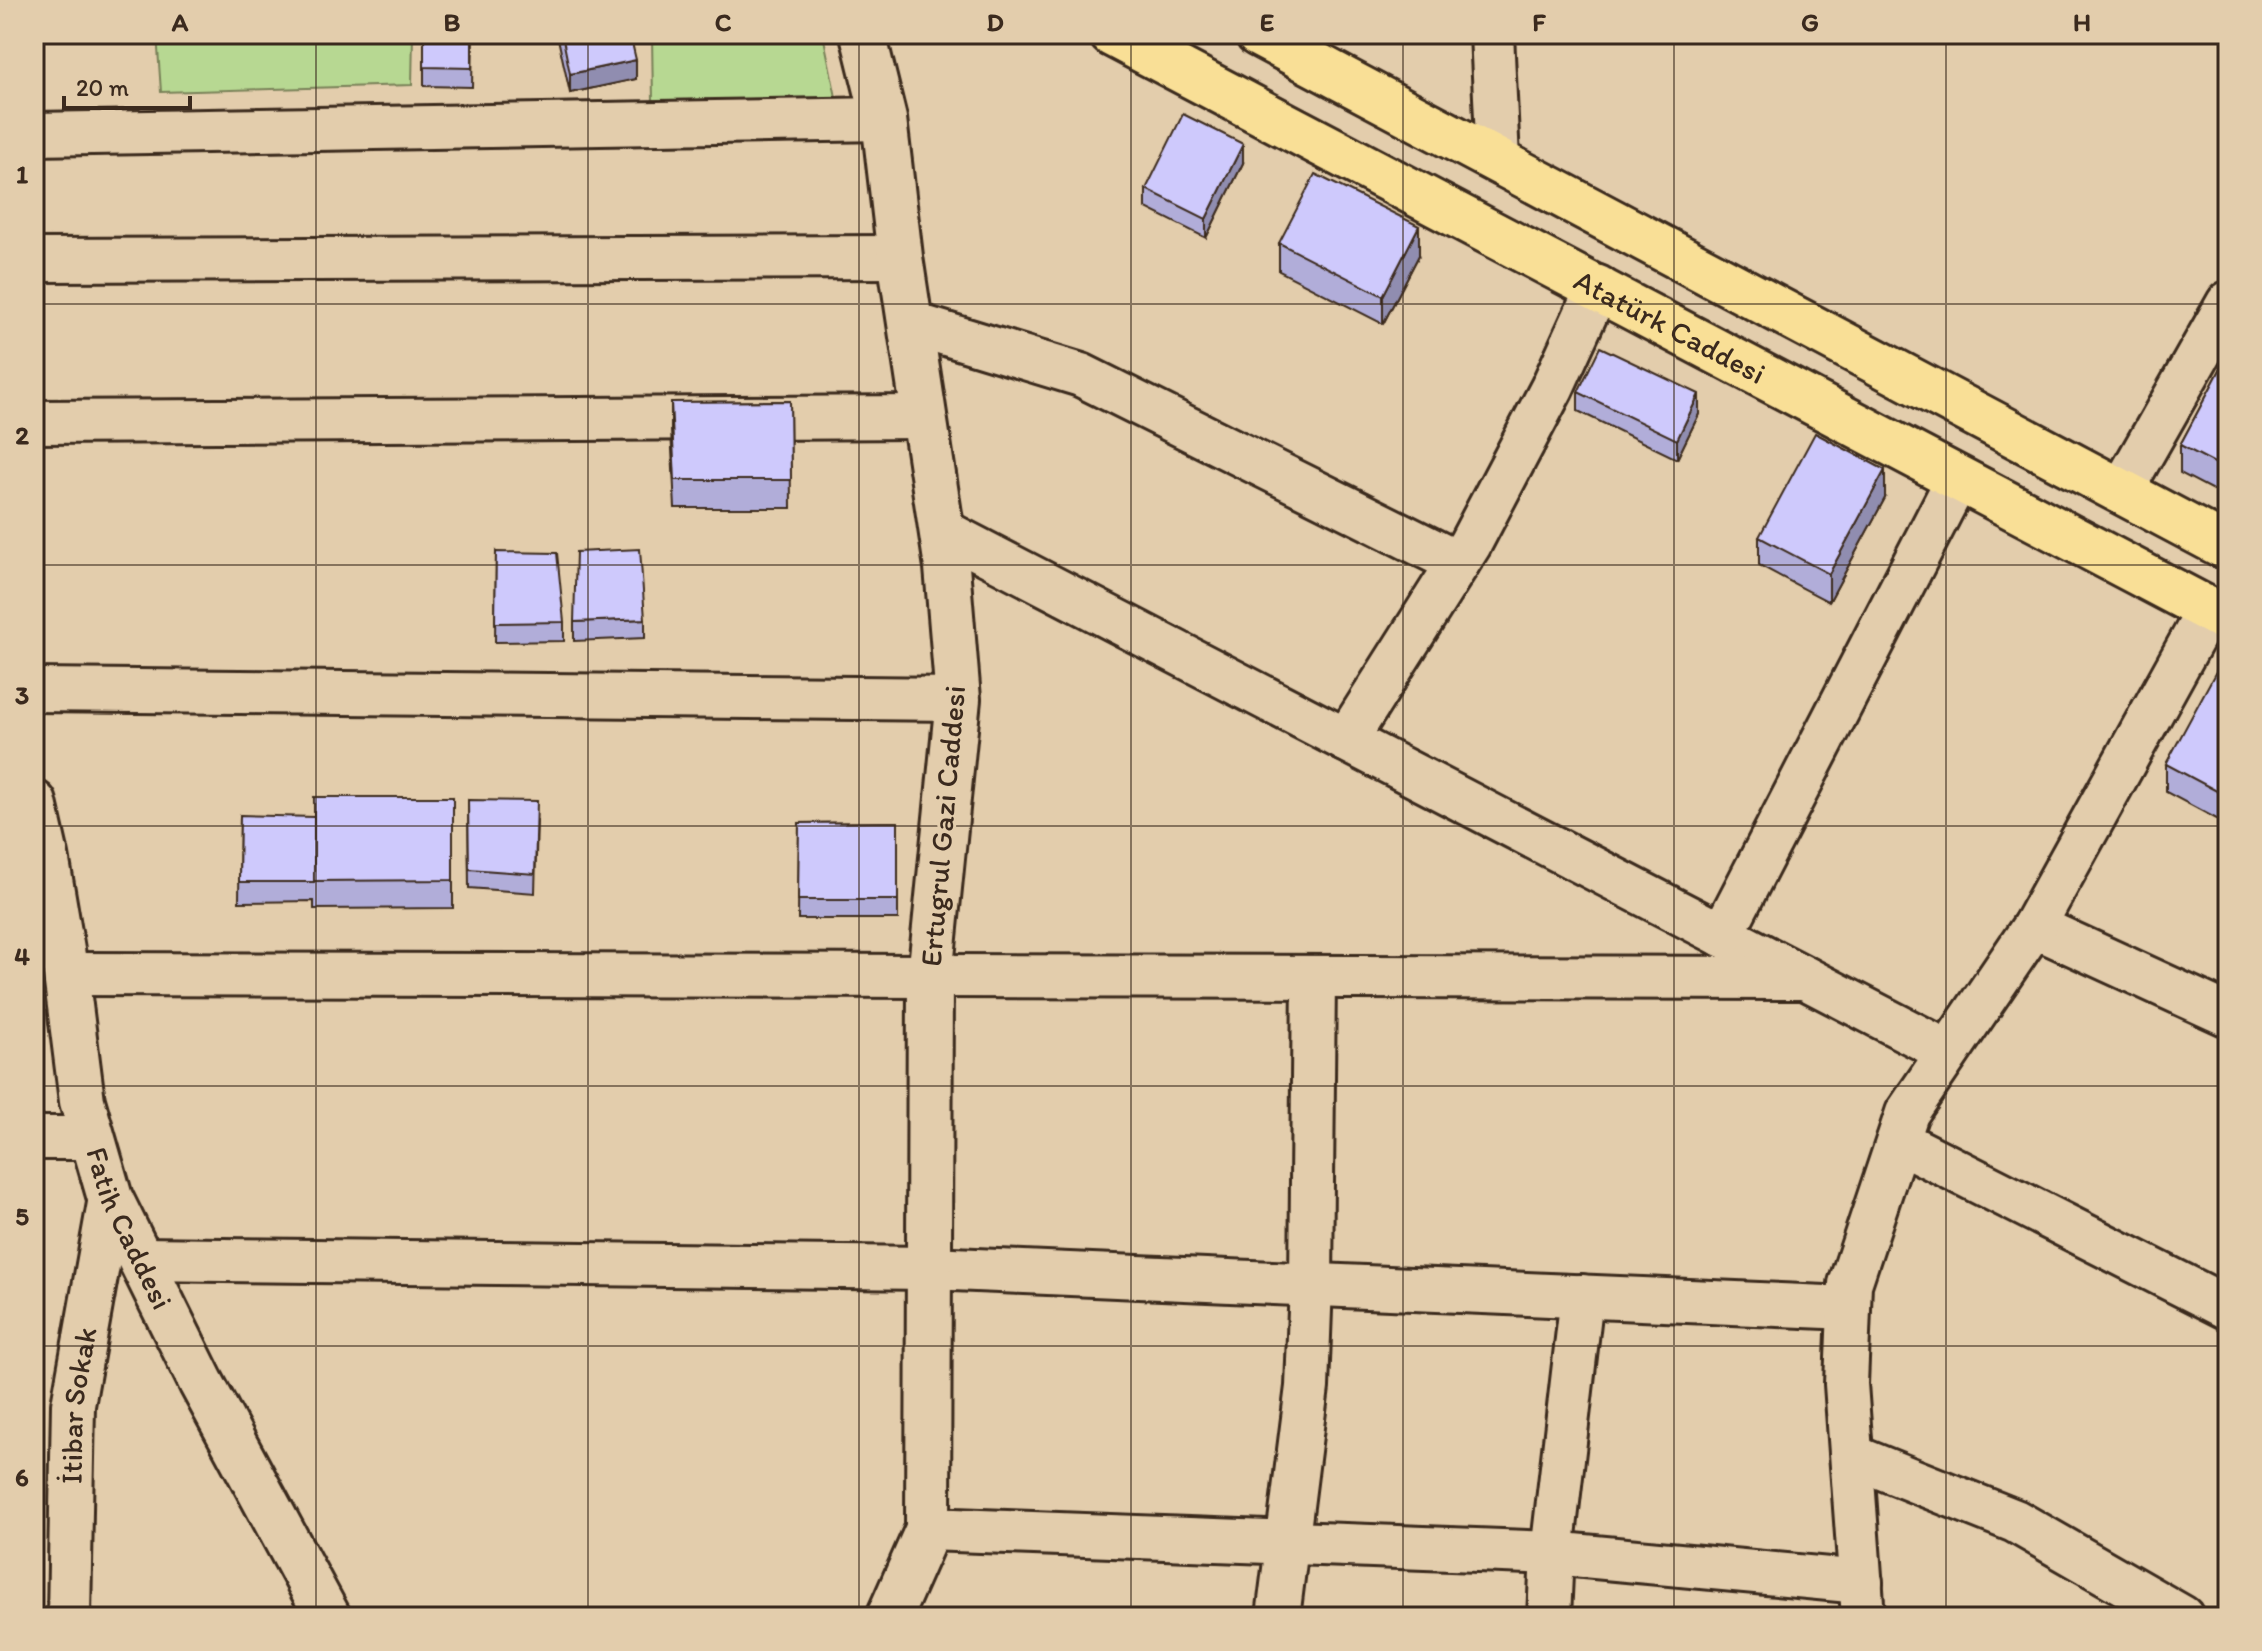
<svg xmlns="http://www.w3.org/2000/svg" width="2262" height="1651" viewBox="0 0 2262 1651" font-family="Itim,sans-serif">
<style>
.green{fill:#b7d892;stroke:#798158;stroke-width:2}
.lines{fill:none;stroke-linecap:round;stroke-linejoin:round}
.minor-casing{stroke:#3b2a1e;stroke-width:48}
.tertiary-casing{stroke:#3b2a1e;stroke-width:50}
.primary-casing{stroke:#3b2a1e;stroke-width:50}
.minor{stroke:#e3cdac;stroke-width:42}
.tertiary{stroke:#e3cdac;stroke-width:44}
.primary{stroke:#f9df96;stroke-width:44}
.wall{fill:#b1add9;stroke:#3b2a1e;stroke-width:2}
.shaded-wall{fill:#908db0;stroke:#3b2a1e;stroke-width:2}
.building{fill:#cec9fc;stroke:#3b2a1e;stroke-width:2}
.grid{fill:none;stroke:#3b2a1e;stroke-width:2;stroke-opacity:0.55}
.labels{text-anchor:middle;stroke-width:6;stroke-linejoin:round;paint-order:stroke}
.street-label{font-size:30px;fill:#3b2a1e;stroke:#e3cdac}
.neatline{fill:none;stroke:#3b2a1e;stroke-width:3}
.grid-label{font-size:26px;text-anchor:middle;font-weight:bold;fill:#3b2a1e}
</style>
<rect width="100%" height="100%" fill="#e3cdac"/>
<filter id="ink" filterUnits="userSpaceOnUse"><feTurbulence type="fractalNoise" baseFrequency=".0125" numOctaves="2"/><feDisplacementMap in="SourceGraphic" scale="16" xChannelSelector="R" yChannelSelector="G"/><feConvolveMatrix kernelMatrix="1 2 1 2 8 2 1 2 1" color-interpolation-filters="sRGB"/></filter>
<g filter="url(#ink)">
<path class="green" d="M157,34H413L412,85L161,92Z
M652,34H823L837,102H653Z"/>
<g class="lines">
<g class="minor-casing">
<g id="minor">
<path d="M1492,34L1498,160"/>
<path d="M34,134L884,119"/>
<path d="M34,260L900,257"/>
<path d="M910,323L1081,375L1458,563"/>
<path d="M34,422L923,417"/>
<path d="M2122,490L2228,303"/>
<path d="M941,530L1948,1052"/>
<path d="M34,690L958,699"/>
<path d="M1346,740L1470,544L1552,388L1598,287"/>
<path d="M2034,926L2228,1015"/>
<path d="M1722,935L1958,478"/>
<path d="M66,974L1805,978"/>
<path d="M34,1138H93"/>
<path d="M1898,1141L2228,1308"/>
<path d="M140,1259L930,1268L1849,1308"/>
<path d="M1852,1456L2015,1521L2182,1617"/>
<path d="M928,1529L1552,1553L1861,1582"/>
<path id="s1" d="M69,1617L73,1405L110,1198"/>
<path d="M1278,1617L1307,1387L1311,1284L1314,977"/>
<path d="M1549,1617L1552,1553L1582,1296"/>
<path d="M1863,1617L1846,1384L1850,1284L1907,1113L2034,926L2209,609"/>
</g>
</g>
<g class="tertiary-casing">
<g id="tertiary">
<path d="M863,34L884,119L900,257L947,567L958,699L930,977L928,1529L889,1617"/>
<path id="s2" d="M34,803L46,856L66,974L82,1101L110,1198L201,1382L328,1617"/>
</g>
</g>
<g class="primary-casing">
<g id="primary">
<path id="s3" d="M1112,34L2228,620"/>
<path d="M1258,34L2228,548"/>
</g>
</g>
<use href="#minor" class="minor"/>
<use href="#tertiary" class="tertiary"/>
<use href="#primary" class="primary"/>
</g>
<path class="wall" d="M424,34H473L472,87L424,86Z
M557,34H630L636,79L570,93Z
M1243,163L1206,238L1146,208V189Z
M1279,243L1419,255L1383,324L1279,271Z
M2228,355V498L2180,473V445Z
M1578,392L1699,414L1677,459L1578,411Z
M790,401L791,508H675L671,430V402Z
M1885,498L1829,602L1759,565V537Z
M496,552L564,622V641L495,642Z
M645,619V638L574,641V622Z
M2228,655V825L2166,792V764Z
M453,797V908L314,909V901L239,902L240,815L314,841Z
M468,800L537,820L535,893L469,888Z
M898,822V919H798L799,823Z"/>
<path class="shaded-wall" d="M636,60V79L570,93V74Z
M1243,144V163L1206,238V219Z
M1419,226V255L1383,324V296Z
M1699,394V414L1677,459V440Z
M1885,470V498L1829,602V574Z"/>
<path class="building" d="M424,34H472V68L424,67Z
M562,34H630L636,60L570,74Z
M1183,114L1243,144L1206,219L1146,189Z
M1315,174L1419,226L1383,296L1279,243Z
M1600,347L1699,394L1677,440L1578,392Z
M2228,355V470L2180,445Z
M790,401L791,480H675L671,402Z
M1815,433L1885,470L1829,574L1759,537Z
M640,549L645,619L574,622L576,552Z
M496,552L557,553L564,622L495,623Z
M2226,653L2228,655V797L2166,764Z
M314,797H453V880L314,881Z
M468,800L537,801L535,874L469,869Z
M240,815L314,817V882H239Z
M898,822V900H798L799,823Z"/>
</g>
<path class="grid" d="M316,34V1617M588,34V1617M859,34V1617M1131,34V1617M1403,34V1617M1674,34V1617M1946,34V1617M34,304H2228M34,565H2228M34,826H2228M34,1086H2228M34,1346H2228"/>
<g class="labels">
<g class="street-label">
<text dy="10" stroke="none"><textPath href="#s3" startOffset="630">Atatürk Caddesi</textPath></text>
<text transform="translate(943 826) rotate(-85)" y="10">Ertugrul Gazi Caddesi</text>
<text dy="10" stroke="none"><textPath href="#s2" startOffset="438">Fatih Caddesi</textPath></text>
<text dy="10" stroke="none"><textPath href="#s1" startOffset="212">İtibar Sokak</textPath></text>
</g>
</g>
<rect width="2262" height="1651" fill="none" stroke="#e3cdac" stroke-width="88"/>
<path d="M64 96v12h126v-12" fill="none" stroke="#3b2a1e" stroke-width="4"/>
<text x="76" y="96" font-size="24" fill="#3b2a1e" stroke="#e3cdac" stroke-width="6" paint-order="stroke">20 m</text>
<rect x="44" y="44" width="2174" height="1563" class="neatline"/>
<g class="grid-label">
<text x="180" y="31">A</text>
<text x="452" y="31">B</text>
<text x="723" y="31">C</text>
<text x="995" y="31">D</text>
<text x="1267" y="31">E</text>
<text x="1539" y="31">F</text>
<text x="1810" y="31">G</text>
<text x="2082" y="31">H</text>
<text x="22" y="183">1</text>
<text x="22" y="444">2</text>
<text x="22" y="704">3</text>
<text x="22" y="965">4</text>
<text x="22" y="1225">5</text>
<text x="22" y="1486">6</text>
</g>
</svg>
